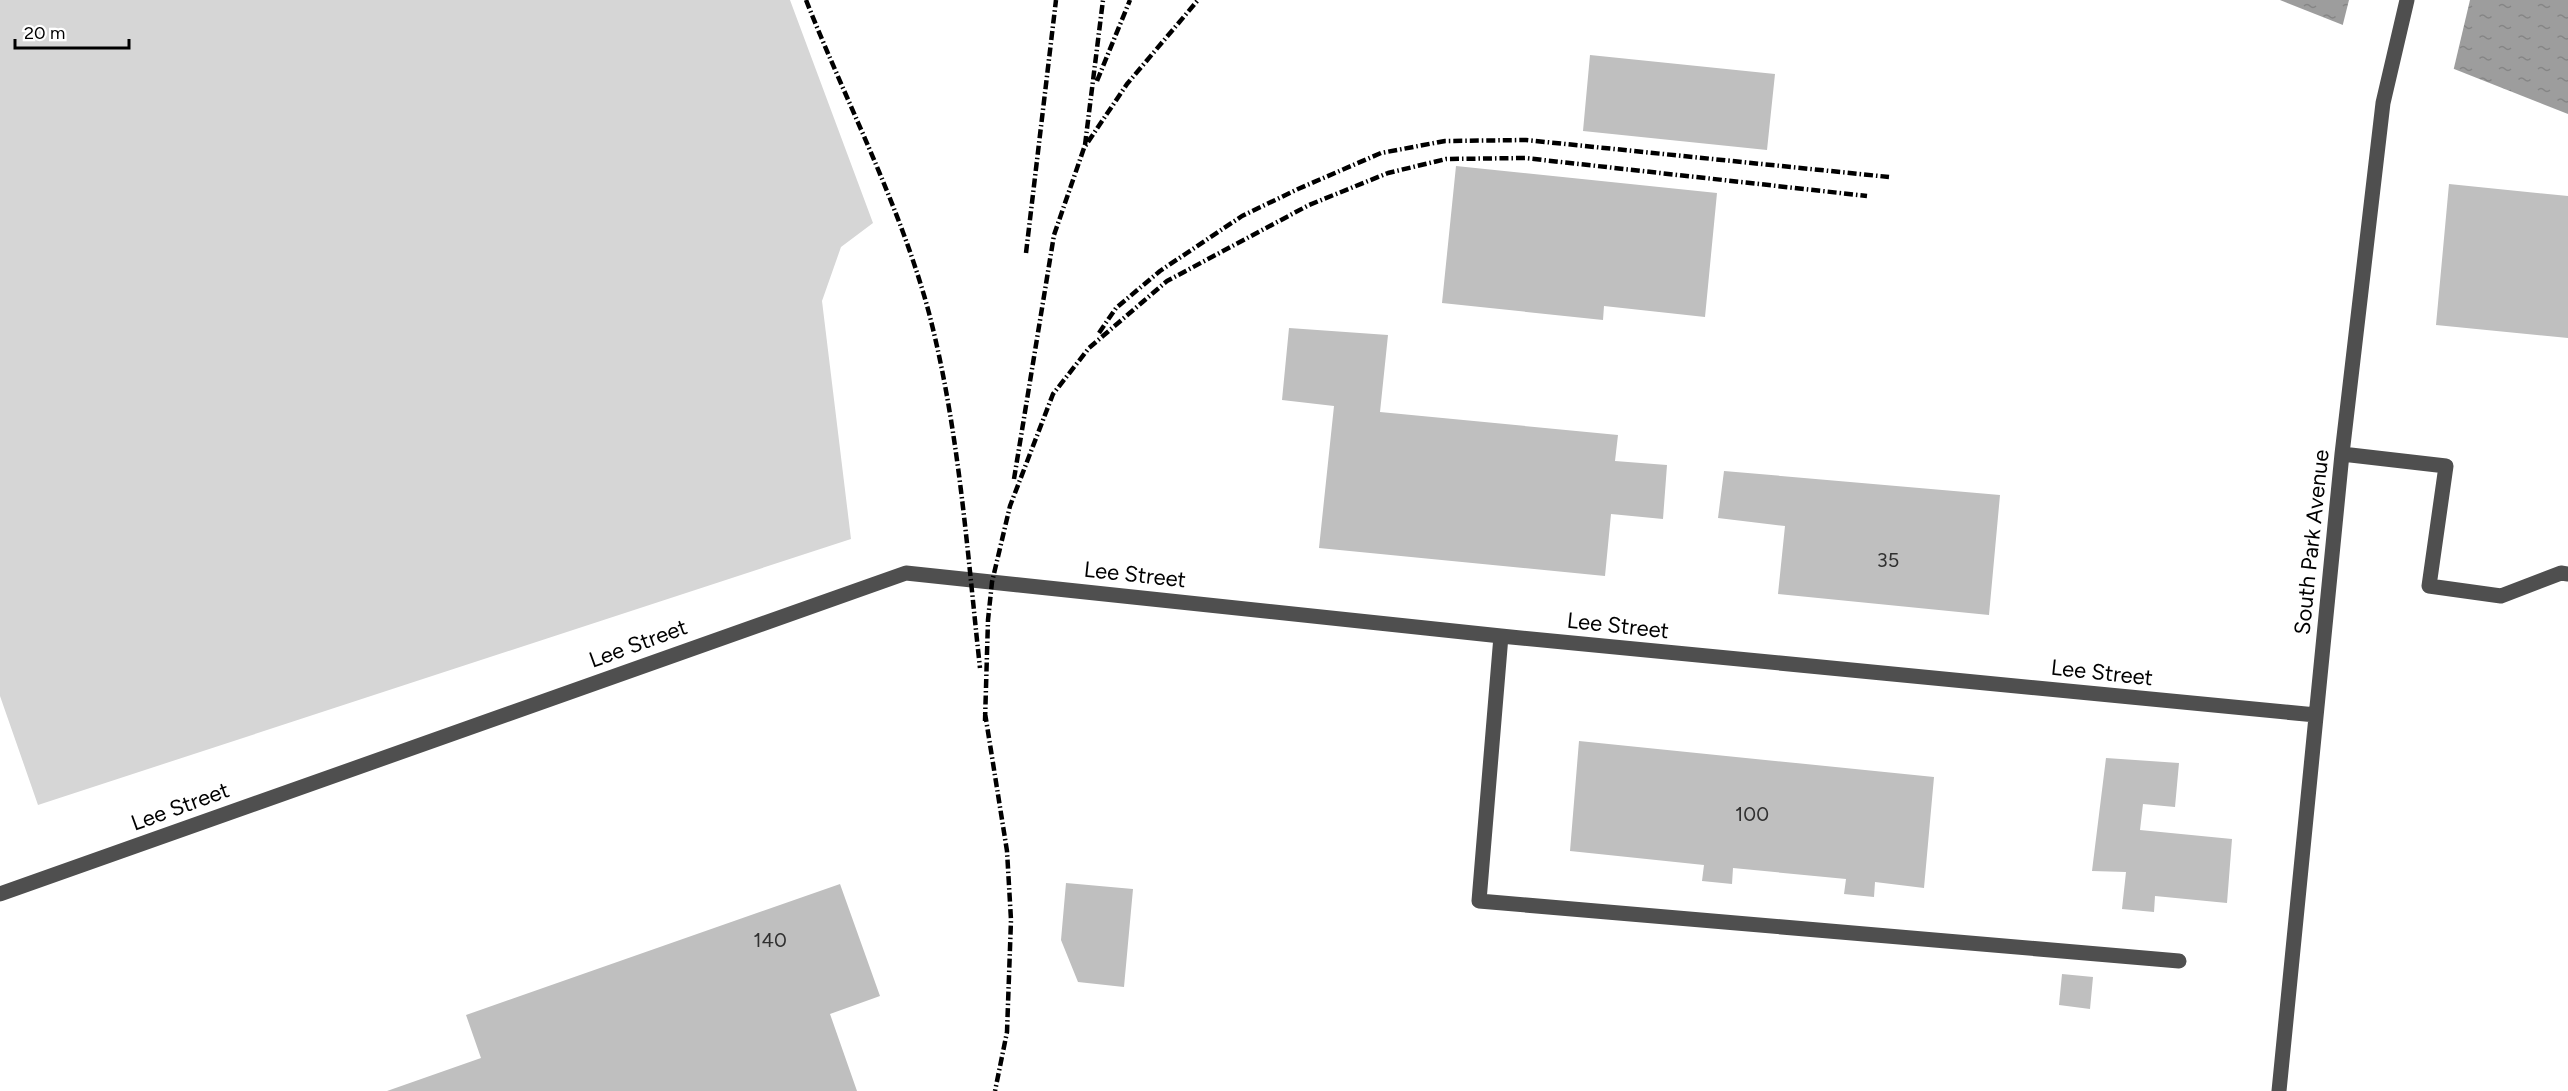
<svg xmlns="http://www.w3.org/2000/svg" width="2568" height="1091" viewBox="0 0 2568 1091" font-family="Figtree,sans-serif">
<style>
.pitch{fill:#d6d6d6}
.water{fill:url(#water-ripples)}
.pier{fill:#fff}
.building{fill:#bfbfbf}
.lines{fill:none;stroke-linecap:round;stroke-linejoin:round}
.minor{stroke:#4f4f4f;stroke-width:15}
.rail{stroke:#000;stroke-width:4.5;stroke-dasharray:9 3 1.5 3;stroke-linecap:butt}
.labels{text-anchor:middle;stroke-width:4.5;stroke-linejoin:round;paint-order:stroke}
.number-label{font-size:20px;fill:#303030}
.street-label{font-size:22px;fill:#000;stroke:#fff}
</style>
<defs>
<pattern id="water-ripples" width="26" height="14" patternUnits="userSpaceOnUse" patternTransform="scale(1.5)"><rect width="26" height="14" fill="#9d9d9d"/><path d="M2 4q2-2 4 0t4 0M15 11q2-2 4 0t4 0" fill="none" stroke="#858585"/></pattern>
</defs>
<rect width="100%" height="100%" fill="#fff"/>
<path class="pitch" d="M0,0H790L873,223L841,247L822,301L851,539L38,805L0,696Z"/>
<path class="water" d="M2280,0H2568V114Z"/>
<path class="pier" d="M2349,0H2470L2453,72L2342,28Z"/>
<path class="building" d="M1590,55L1775,74L1767,150L1583,131Z
M1456,166L1717,193L1705,317L1604,306L1603,320L1442,303Z
M2449,184L2568,196V338L2436,325Z
M1289,328L1388,335L1380,412L1618,435L1615,461L1667,465L1663,519L1611,514L1605,576L1319,548L1334,406L1282,400Z
M1724,471L2000,495L1989,615L1778,594L1785,526L1718,518Z
M1579,741L1934,777L1924,888L1875,882L1874,897L1844,894L1846,879L1733,868L1732,884L1702,881L1704,865L1570,851Z
M2106,758L2179,763L2175,807L2143,804L2140,830L2232,839L2227,903L2155,896L2154,912L2122,909L2126,872L2092,871Z
M1066,883L1133,889L1124,987L1078,982L1061,940Z
M840,884L880,996L830,1014L857,1091H387L481,1058L466,1015Z
M2062,974L2093,977L2090,1009L2059,1005Z"/>
<g class="lines">
<path class="minor" d="M2342,454L2446,466L2429,586L2501,596L2561,573L2568,574
M1501,636L1479,901L2179,961
M0,894L906,573L1501,636L2316,715
M2279,1091L2342,454L2383,103L2407,0"/>
<path class="rail" d="M806,0C847,104 900,205 929,313C959,429 967,550 980,668
M1097,81L1130,0
M1085,145L1103,0
M1026,253L1056,0
M1099,333L1116,308L1160,271L1242,216L1298,189L1381,153L1445,141L1526,140L1889,177
M1014,479L1054,235L1084,148L1127,84L1198,0
M985,713L1007,851L1011,920L1007,1032L995,1091
M985,721L988,620L992,582L1010,506L1053,394L1089,348L1167,281L1309,205L1388,173L1446,159L1525,158L1867,196"/>
</g>
<g class="labels">
<g class="number-label">
<text x="1888" y="567">35</text>
<text x="1752" y="821">100</text>
<text x="770" y="947">140</text>
</g>
<g class="street-label">
<text transform="translate(2311 542) rotate(-84)" y="8">South Park Avenue</text>
<text transform="translate(1135 574) rotate(6)" y="8">Lee Street</text>
<text transform="translate(1618 625) rotate(6)" y="8">Lee Street</text>
<text transform="translate(638 643) rotate(-20)" y="8">Lee Street</text>
<text transform="translate(2102 672) rotate(6)" y="8">Lee Street</text>
<text transform="translate(180 806) rotate(-20)" y="8">Lee Street</text>
</g>
</g>
<path d="M15 39v9h114v-9" fill="none" stroke="#000000" stroke-width="3"/>
<text x="24" y="39" font-size="18" fill="#000000" stroke="#ffffff" stroke-width="4.5" paint-order="stroke">20 m</text>
</svg>
